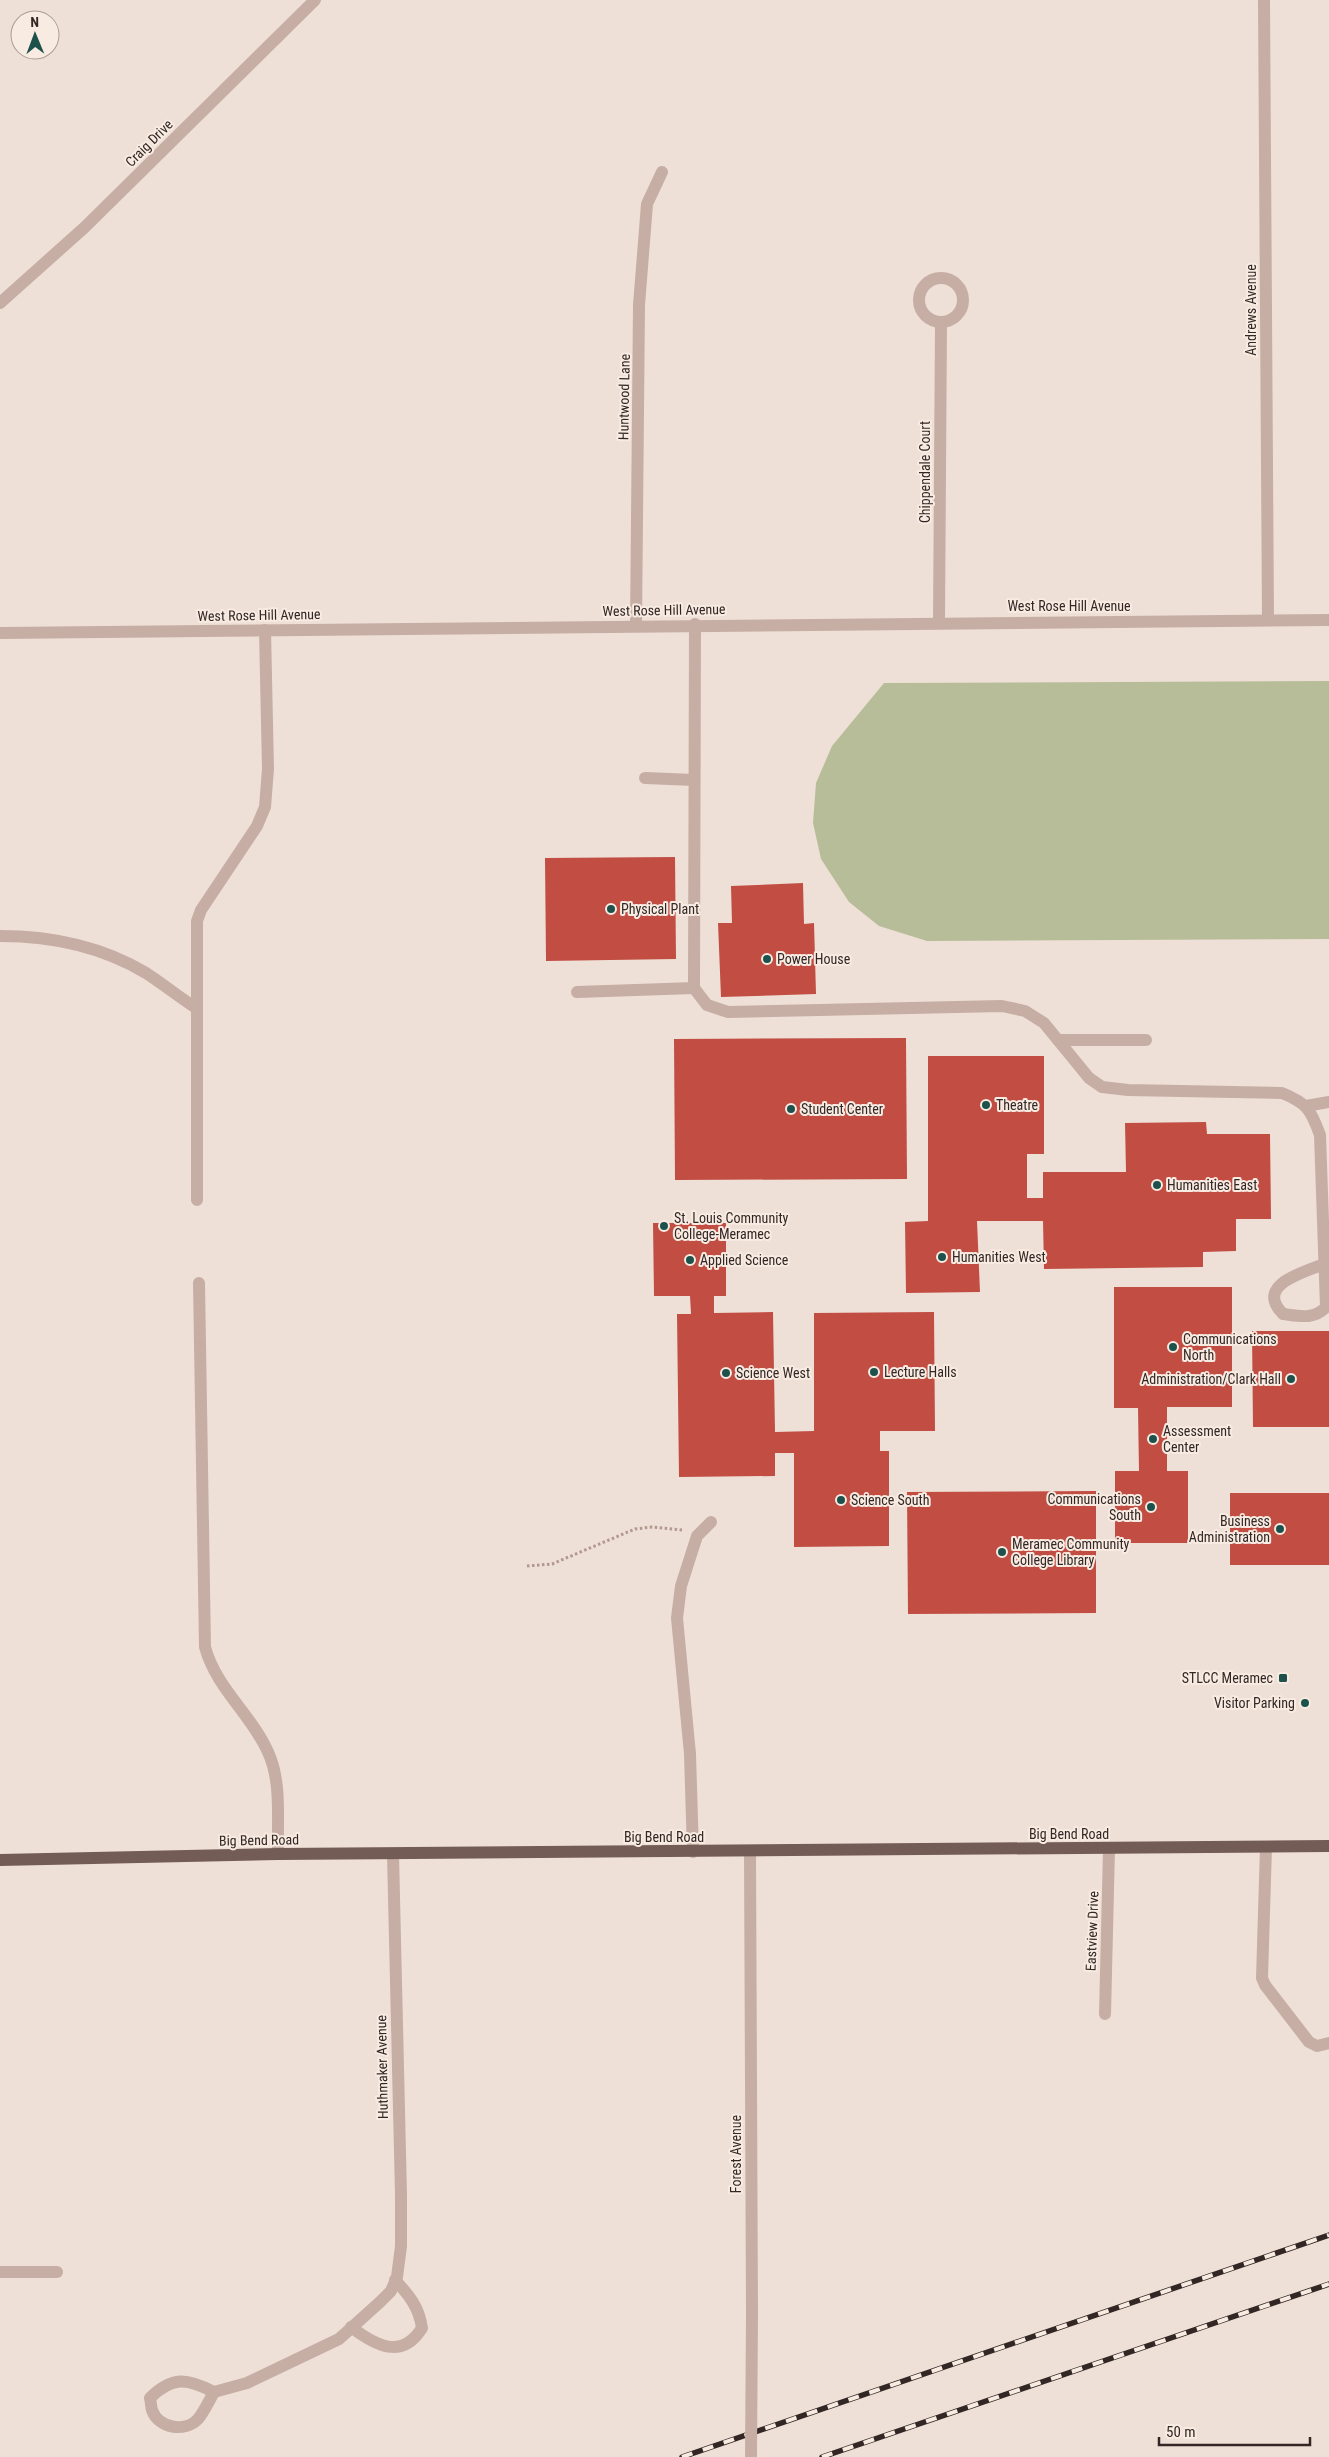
<svg xmlns="http://www.w3.org/2000/svg" width="1329" height="2457" font-family="'Roboto Condensed',sans-serif">
<rect width="100%" height="100%" fill="#efe0d7"/>
<path fill="#b7bd98" d="M1329 681V939L927 941 879 926 849 902 821 859 813 823 816 783 832 746 884 683Z"/>
<g fill="#c14d43">
<path d="M675 857 676 959 546 961 545 858Z"/>
<path d="M803 883 804 924 814 923 816 994 721 997 718 923H732L731 886Z"/>
<path d="M906 1038 907 1179 675 1180 674 1039Z"/>
<path d="M928 1056H1044V1154H1027V1198H1043V1172H1126L1125 1123 1206 1122 1207 1134H1270L1271 1219H1236V1251L1203 1252V1267L1044 1269 1043 1221H977L980 1292 906 1293 905 1222 928 1221Z"/>
<path d="M653 1223H726V1296H714V1313L773 1312 775 1432 814 1431V1313L934 1312 935 1431H880V1451H889V1546L794 1547V1453H775V1476L679 1477 677 1314H691L690 1296H654Z"/>
<path d="M1114 1287H1232V1407H1167V1471H1188V1543H1115V1471H1139L1138 1408H1114Z"/>
<path d="M1252 1331H1329V1427H1253Z"/>
<path d="M1096 1491V1613L908 1614 907 1492Z"/>
<rect x="1230" y="1493" width="99" height="72"/>
</g>
<g fill="none" stroke-linecap="round" stroke-linejoin="round">
<path stroke="#b2988e" stroke-width="3" stroke-dasharray="2.5 2.5" stroke-linecap="butt" d="M527 1566 552 1564 635 1529 652 1527 682 1530"/>
<g stroke="#c7aea4" stroke-width="12">
<path d="M1264 0 1268 620"/>
<circle cx="941" cy="300" r="22"/>
<path d="M0 303 85 227 315 0"/>
<path d="M939 622 941 322"/>
<path d="M636 625 639 305 647 204 662 172"/>
<path d="M0 633 1329 620"/>
<path d="M645 778 694 780"/>
<path d="M0 936C52 936 101 946 146 973 163 984 179 997 196 1008"/>
<path d="M694 988 695 624"/>
<path d="M577 992 694 988 707 1005 728 1012 1002 1006 1025 1011 1044 1023 1089 1078 1102 1087 1128 1090 1282 1093C1307 1103 1311 1110 1320 1135L1326 1307C1314 1320 1299 1316 1283 1314 1254 1285 1304 1272 1324 1264"/>
<path d="M1058 1040H1146"/>
<path d="M1306 1106 1329 1102"/>
<path d="M197 1200V921L201 910 257 826 265 807 268 769 265 630"/>
<path d="M199 1283 205 1647C216 1688 251 1714 268 1752 282 1782 277 1821 278 1854"/>
<path d="M1266 1847 1262 1978 1265 1985 1309 2042 1317 2046 1329 2043"/>
<path d="M750 1851 752 2314"/>
<path d="M693 1852 690 1754 677 1618 681 1586 697 1536 711 1522"/>
<path d="M1105 2014 1109 1849"/>
<path d="M0 2272H57"/>
<path d="M351 2327C376 2346 402 2360 422 2328 419 2307 409 2295 395 2280"/>
<path d="M214 2392C209 2401 204 2412 198 2419 185 2433 158 2428 152 2410 151 2407 151 2402 150 2398 172 2376 187 2378 214 2392L247 2383 339 2339 380 2302 391 2291 397 2277 401 2246V2195L393 1854"/>
</g>
<path stroke="#745c56" stroke-width="12" d="M0 1860 278 1854 1329 1846"/>
<g stroke="#322725" stroke-width="5.5">
<g id="rail">
<path d="M682 2457 1329 2235"/>
<path d="M822 2457 1329 2284"/>
</g>
</g>
<use href="#rail" stroke="#f8ebe2" stroke-width="4" stroke-dasharray="11" stroke-linecap="butt"/>
<path stroke="#c7aea4" stroke-width="12" d="M751 2457 752 2314"/>
</g>
<g fill="#1d514c" stroke="#f8ebe2" stroke-width="2">
<circle cx="611" cy="909" r="5"/>
<circle cx="767" cy="959" r="5"/>
<circle cx="986" cy="1105" r="5"/>
<circle cx="791" cy="1109" r="5"/>
<circle cx="1157" cy="1185" r="5"/>
<circle cx="664" cy="1226" r="5"/>
<circle cx="942" cy="1257" r="5"/>
<circle cx="690" cy="1260" r="5"/>
<circle cx="1173" cy="1347" r="5"/>
<circle cx="874" cy="1372" r="5"/>
<circle cx="726" cy="1373" r="5"/>
<circle cx="1291" cy="1379" r="5"/>
<circle cx="1153" cy="1439" r="5"/>
<circle cx="841" cy="1500" r="5"/>
<circle cx="1151" cy="1507" r="5"/>
<circle cx="1280" cy="1529" r="5"/>
<circle cx="1002" cy="1552" r="5"/>
<rect x="1278" y="1673" width="10" height="10" rx="2.5"/>
<circle cx="1305" cy="1703" r="5"/>
</g>
<g text-anchor="middle" stroke-width="4" stroke-linejoin="round" paint-order="stroke">
<g font-size="14" fill="#322725" stroke="#f8ebe2">
<text transform="translate(149 143) rotate(-45)" y="5">Craig Drive</text>
<text transform="translate(1251 310) rotate(-90)" y="5">Andrews Avenue</text>
<text transform="translate(624 397) rotate(-89)" y="5">Huntwood Lane</text>
<text transform="translate(925 472) rotate(-90)" y="5">Chippendale Court</text>
<text x="1069" y="611">West Rose Hill Avenue</text>
<text transform="translate(664 610) rotate(-1)" y="5">West Rose Hill Avenue</text>
<text transform="translate(259 615) rotate(-1)" y="5">West Rose Hill Avenue</text>
<text x="1069" y="1839">Big Bend Road</text>
<text x="664" y="1842">Big Bend Road</text>
<text transform="translate(259 1840) rotate(-1)" y="5">Big Bend Road</text>
<text transform="translate(1092 1931) rotate(-88)" y="5">Eastview Drive</text>
<text transform="translate(382 2067) rotate(-91)" y="5">Huthmaker Avenue</text>
<text transform="translate(736 2154) rotate(-90)" y="5">Forest Avenue</text>
</g>
<g font-size="14" fill="#322725" stroke="#f8ebe2" text-anchor="start">
<text x="621" y="914">Physical Plant</text>
<text x="777" y="964">Power House</text>
<text x="996" y="1110">Theatre</text>
<text x="801" y="1114">Student Center</text>
<text x="1167" y="1190">Humanities East</text>
<text x="674" y="1223">St. Louis Community<tspan x="674" dy="16">College-Meramec</tspan></text>
<text x="952" y="1262">Humanities West</text>
<text x="700" y="1265">Applied Science</text>
<text x="1183" y="1344">Communications<tspan x="1183" dy="16">North</tspan></text>
<text x="884" y="1377">Lecture Halls</text>
<text x="736" y="1378">Science West</text>
<text x="1281" y="1384" text-anchor="end">Administration/Clark Hall</text>
<text x="1163" y="1436">Assessment<tspan x="1163" dy="16">Center</tspan></text>
<text x="1141" y="1504" text-anchor="end">Communications<tspan x="1141" dy="16">South</tspan></text>
<text x="851" y="1505">Science South</text>
<text x="1270" y="1526" text-anchor="end">Business<tspan x="1270" dy="16">Administration</tspan></text>
<text x="1012" y="1549">Meramec Community<tspan x="1012" dy="16">College Library</tspan></text>
<text x="1273" y="1683" text-anchor="end">STLCC Meramec</text>
<text x="1295" y="1708" text-anchor="end">Visitor Parking</text>
</g>
</g>
<g transform="translate(35 35) rotate(359)"><circle r="24" fill="#f8ebe2" stroke="#a99d96"/>
<path d="M0-4L9 19L0 12L-9 19Z" fill="#1d514c"/>
<text y="-8" font-size="14" font-weight="bold" text-anchor="middle" fill="#322725">N</text>
</g>
<path d="M1159 2437v8h151v-8" fill="none" stroke="#322725" stroke-width="2.5"/>
<text x="1166" y="2437" font-size="15" fill="#322725" stroke="#f8ebe2" stroke-width="4" paint-order="stroke">50 m</text>
</svg>
